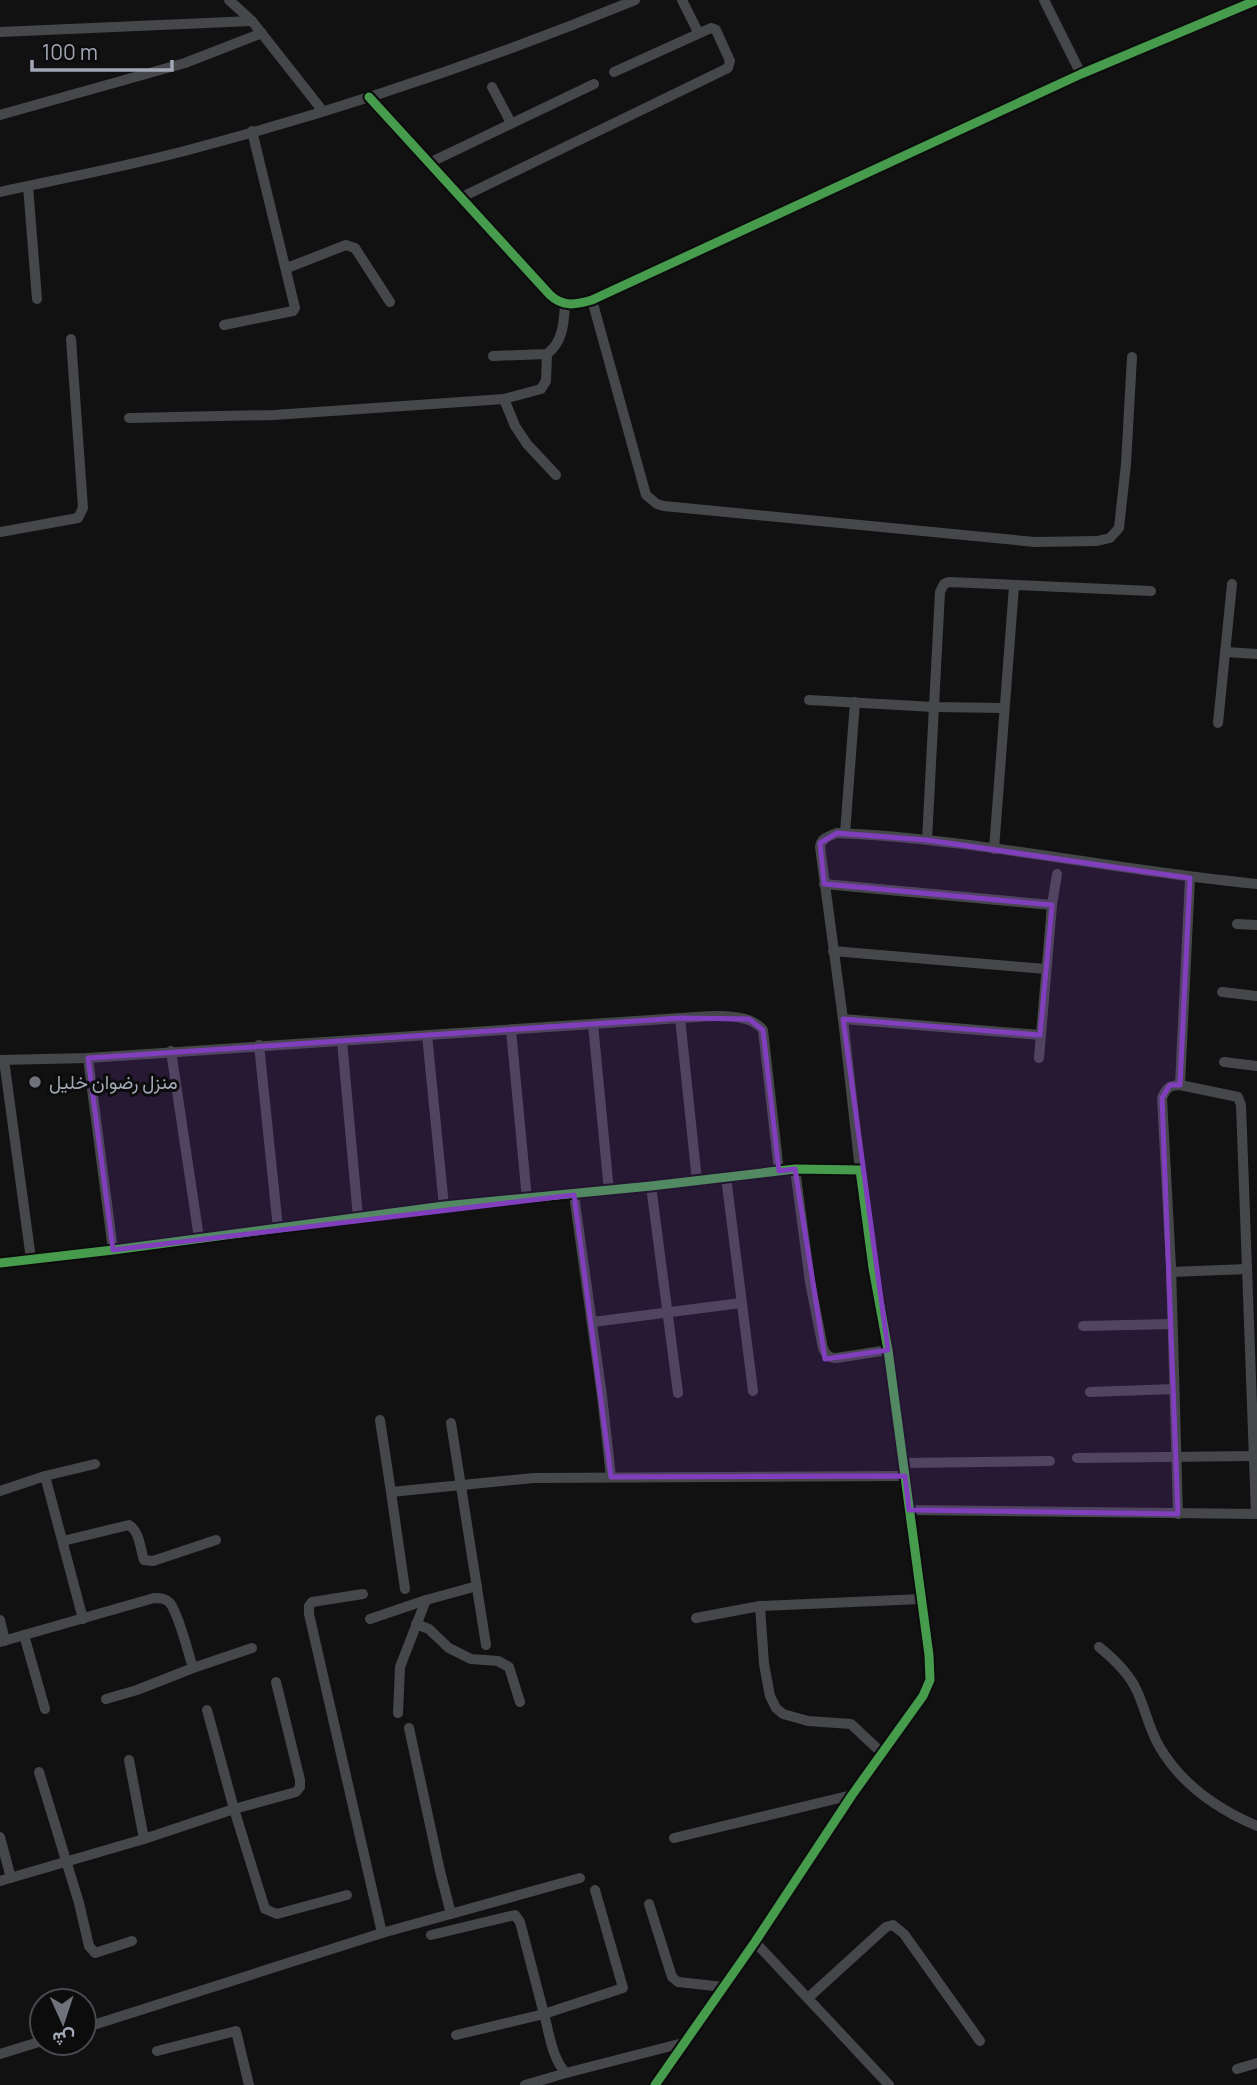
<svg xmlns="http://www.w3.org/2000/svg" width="1257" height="2085" font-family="Manrope,Vazirmatn,sans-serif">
<rect width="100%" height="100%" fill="#111112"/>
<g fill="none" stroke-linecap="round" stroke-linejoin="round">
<g stroke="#45474b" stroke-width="10">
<path d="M229 0 252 21 322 110"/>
<path d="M682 0 698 32"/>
<path d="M1044 0 1081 74"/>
<path d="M0 32 252 21"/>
<path d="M492 87 511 123"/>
<path d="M369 97 550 295C563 307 575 305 592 300L1081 74 1257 0"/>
<path d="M0 115 185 63 262 33"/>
<path d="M429 163 594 84"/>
<path d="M28 186 37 299"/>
<path d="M0 192C64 178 129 166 192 149 343 109 491 59 635 0"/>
<path d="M460 198 728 68 730 61 716 30 711 28 614 72"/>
<path d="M287 268 346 245 355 248 390 302"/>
<path d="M592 300 646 495 657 504 664 506 1035 542 1097 541 1110 538 1119 528 1126 464 1132 357"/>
<path d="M224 325 293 311 295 308 252 131"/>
<path d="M493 356 547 354C563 342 564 323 565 304"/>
<path d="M504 399 515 426 527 444 556 475"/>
<path d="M129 418 274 415 504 399 541 389 546 381 547 354"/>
<path d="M0 532 78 518 83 508 71 339"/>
<path d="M1226 652 1257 654"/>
<path d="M809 700 934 707 1004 708"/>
<path d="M1218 723 1232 584"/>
<path d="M845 833 855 702"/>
<path d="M927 840 940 592 944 584 949 582 1151 591"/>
<path d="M994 849 1014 586"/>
<path d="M824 884 1052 905"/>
<path d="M1237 924 1257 925"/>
<path d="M833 951 1045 969"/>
<path d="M1222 992 1257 996"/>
<path d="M680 1018 697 1181"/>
<path d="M843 1019 1040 1035"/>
<path d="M593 1024 609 1191"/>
<path d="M511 1030 527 1199"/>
<path d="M427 1035 444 1206"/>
<path d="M342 1041 358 1217"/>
<path d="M259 1045 278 1228"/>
<path d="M171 1051 199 1238"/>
<path d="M88 1058 113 1250"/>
<path d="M1039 1058 1052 905 1057 874"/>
<path d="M0 1060 88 1058 680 1018C704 1017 748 1010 763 1030L779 1171"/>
<path d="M4 1060 31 1259"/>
<path d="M1224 1062 1257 1066"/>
<path d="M1180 1085 1238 1097 1241 1105 1256 1514"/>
<path d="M795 1169 810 1282 823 1348C826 1355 829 1358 836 1358L888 1350"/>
<path d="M860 1170 843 1019 820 847C821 838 829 836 837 833 978 839 1117 871 1257 884"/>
<path d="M726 1177 753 1391"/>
<path d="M651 1186 678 1393"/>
<path d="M574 1195 602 1396 611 1477"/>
<path d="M0 1263 113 1250 444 1206 651 1186 795 1169 860 1170 873 1268 888 1350 929 1655 930 1680 923 1696 852 1795 755 1942 655 2085"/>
<path d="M1171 1272 1247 1269"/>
<path d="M593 1322 741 1303"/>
<path d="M1083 1326 1172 1324"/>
<path d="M1090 1392 1174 1389"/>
<path d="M380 1420 391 1492"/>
<path d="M451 1423 486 1645"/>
<path d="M1077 1458 1254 1456"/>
<path d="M903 1463 1050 1461"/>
<path d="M45 1476 83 1619"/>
<path d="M0 1491 45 1476 95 1464"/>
<path d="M909 1510 1257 1514"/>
<path d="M1178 1514 1171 1267 1162 1098C1166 1088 1170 1085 1180 1085L1190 878"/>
<path d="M63 1541 129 1525C140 1532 140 1548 144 1560L153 1561 216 1540"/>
<path d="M405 1589 391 1492 534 1478 905 1476"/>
<path d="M760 1606 764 1664 770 1696 776 1708 783 1714 808 1721 851 1724 882 1753"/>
<path d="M696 1618 760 1606 921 1599"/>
<path d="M370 1619 426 1600 477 1586"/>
<path d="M0 1620 5 1641"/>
<path d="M416 1624 429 1629 449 1648 471 1659 498 1661 509 1667 520 1702"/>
<path d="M24 1635 45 1709"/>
<path d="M0 1642 154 1598C160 1598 165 1598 170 1603 179 1615 188 1652 193 1668L252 1648"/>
<path d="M1099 1647C1114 1659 1129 1673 1137 1691 1145 1708 1149 1729 1159 1746 1181 1784 1217 1809 1257 1826"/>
<path d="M106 1699 137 1690 193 1668"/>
<path d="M207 1710 234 1809 265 1909 277 1914 347 1895"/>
<path d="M398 1713 400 1667 426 1600"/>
<path d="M409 1728 440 1871 451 1914"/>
<path d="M129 1760 144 1839"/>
<path d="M39 1772 79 1903 89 1946 95 1953 132 1941"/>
<path d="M0 1837 11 1878"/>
<path d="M674 1838 852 1795"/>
<path d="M0 1881 144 1839 234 1809 296 1792 300 1787V1780L276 1682"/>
<path d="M649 1904 672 1977 678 1982 724 1987"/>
<path d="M382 1933 580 1878"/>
<path d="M431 1935 515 1915 520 1922 544 2014 623 1988 595 1890"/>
<path d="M755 1942 889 2085"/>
<path d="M808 1998 886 1927 893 1925 904 1934 980 2041"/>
<path d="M84 2028 382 1933 309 1614V1606L312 1602 363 1594"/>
<path d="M456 2035 544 2014C549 2032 552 2059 566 2073L683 2043"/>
<path d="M157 2051 236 2031 249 2085"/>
<path d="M0 2054 42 2041"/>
<path d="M1237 2069 1257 2063"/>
<path d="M525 2085 566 2073"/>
</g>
<g stroke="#0c0c0d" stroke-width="13">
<g id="cycleway">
<path d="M369 97 550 295C563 307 575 305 592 300L1081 74 1257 0"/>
<path d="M0 1263 113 1250 444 1206 651 1186 795 1169 860 1170 873 1268 888 1350 929 1655 930 1680 923 1696 852 1795 755 1942 655 2085"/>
</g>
</g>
<use href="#cycleway" stroke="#469c4c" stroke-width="9"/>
</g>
<path fill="#813ebd" fill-opacity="0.2" stroke="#813ebd" stroke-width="5" stroke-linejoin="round" d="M837 833 927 840 1190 878 1180 1085H1170L1162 1098 1178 1514 909 1510 905 1476 611 1477 574 1195 113 1250 88 1058 680 1018 749 1019 763 1030 779 1171 795 1169 825 1359 888 1350 843 1019 1040 1035 1052 905 824 884 820 843Z"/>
<circle fill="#6f727b" stroke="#0c0c0d" stroke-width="2.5" cx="35" cy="1082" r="7"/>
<g text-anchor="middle" stroke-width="6" stroke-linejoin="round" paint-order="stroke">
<g font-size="19" fill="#a1a7b4" stroke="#0c0c0d" text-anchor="start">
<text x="49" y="1089">منزل رضوان خليل</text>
</g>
</g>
<g transform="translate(63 2022) rotate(177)"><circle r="33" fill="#0c0c0d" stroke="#484a50" stroke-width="2"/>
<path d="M0-5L12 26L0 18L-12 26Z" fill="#6f727b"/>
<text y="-10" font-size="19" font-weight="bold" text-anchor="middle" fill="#a1a7b4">ش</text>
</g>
<path d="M32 60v10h140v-10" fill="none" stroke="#a1a7b4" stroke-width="3.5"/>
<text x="42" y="60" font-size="21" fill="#a1a7b4" stroke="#0c0c0d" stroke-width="5" paint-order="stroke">100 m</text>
</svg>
